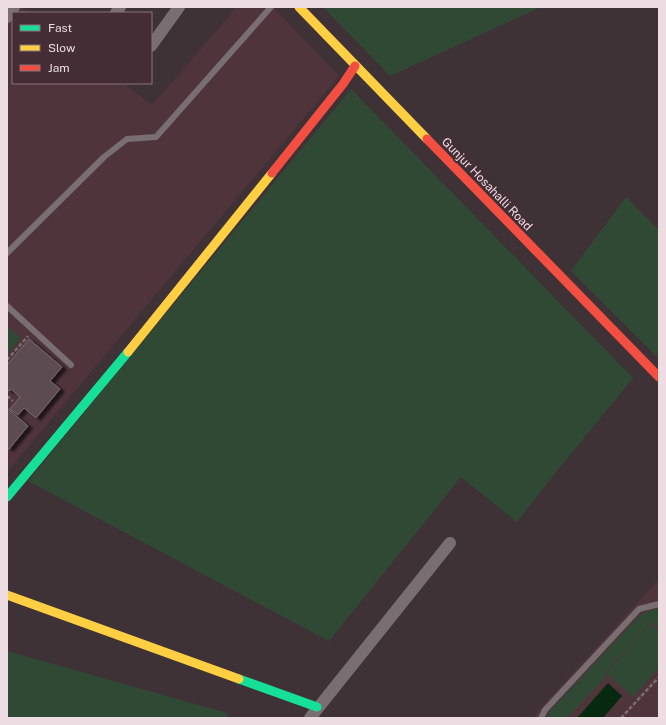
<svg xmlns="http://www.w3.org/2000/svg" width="666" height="725" font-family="'Public Sans',sans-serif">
<defs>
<filter id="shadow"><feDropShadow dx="4.5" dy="2.5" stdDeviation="1" flood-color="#0009"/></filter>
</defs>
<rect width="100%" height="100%" fill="#3f3236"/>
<g fill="#4f343c">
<path d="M7 7H22L30 13H13V83H123L152 105 237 7H273L339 76 7 472Z"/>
<path d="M659 579V718H534L537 712Z"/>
</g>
<g fill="#304934">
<path d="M323 7H541L390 76Z"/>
<path d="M351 89 633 378 552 477 517 522 461 477 329 641 28 481Z"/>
<path d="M626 197 659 230V359L571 271Z"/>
<path d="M7 326 21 338 7 354Z"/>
<path d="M659 608V629L651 622 605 673 607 676 567 718H546L550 711 641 614Z"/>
<path d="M650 624 659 631V668L633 697 606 673Z"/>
<path d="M7 651 227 713V718H7Z"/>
</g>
<path fill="#06290f" d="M608 683 622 696 603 718H577Z"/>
<g fill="#5b4c51" stroke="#776c6f" filter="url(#shadow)">
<path d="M29 339 62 367 50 381 60 389 36 418 24 408 18 415 10 409 20 397 11 389 9 391 7 389V365Z"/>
<path d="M7 408 28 426 9 449 7 448Z"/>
</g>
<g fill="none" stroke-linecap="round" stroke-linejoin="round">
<g stroke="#766e70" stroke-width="2.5" stroke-dasharray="4 2" stroke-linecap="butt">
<path d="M7 360 28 336"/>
<path d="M7 396 13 401"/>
<path d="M621 718 659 677"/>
</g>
<g stroke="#796f72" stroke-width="6">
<path d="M7 253 104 157 127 139 156 137 271 7"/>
<path d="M7 306 71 365"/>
<path d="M541 718 545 710 639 609 659 604"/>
</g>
<g stroke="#796f72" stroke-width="12">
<path d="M116 13 120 7"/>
<path d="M7 17 14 7"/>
<path d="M151 46 179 7"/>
<path d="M310 718 450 543"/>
</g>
<g stroke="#16e098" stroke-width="9">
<path d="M7 497 128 352"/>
<path d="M239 679 317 707"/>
</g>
<g stroke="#ffcf43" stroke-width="9">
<path d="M299 7 427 139"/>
<path d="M128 352 272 173"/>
<path d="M7 595 239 679"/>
</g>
<g stroke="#f24e42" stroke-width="9">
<path d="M427 139 659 377"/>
<path d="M272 173 343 84 355 66"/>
</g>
</g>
<g text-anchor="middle" stroke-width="4" stroke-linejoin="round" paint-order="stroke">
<g font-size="12" fill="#eddde2" stroke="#442d35">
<text transform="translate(487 184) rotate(46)" y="4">Gunjur Hosahalli Road</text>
</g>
</g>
<rect width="666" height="725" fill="none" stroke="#eddde2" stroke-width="16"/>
<rect x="12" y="12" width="140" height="72" fill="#442d35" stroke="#88737a"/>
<rect x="20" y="25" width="20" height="6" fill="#16e098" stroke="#88737a"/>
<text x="48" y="32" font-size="12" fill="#eddde2">Fast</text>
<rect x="20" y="45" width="20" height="6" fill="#ffcf43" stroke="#88737a"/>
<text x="48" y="52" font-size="12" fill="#eddde2">Slow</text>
<rect x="20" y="65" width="20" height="6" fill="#f24e42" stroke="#88737a"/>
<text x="48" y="72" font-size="12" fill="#eddde2">Jam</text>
</svg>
